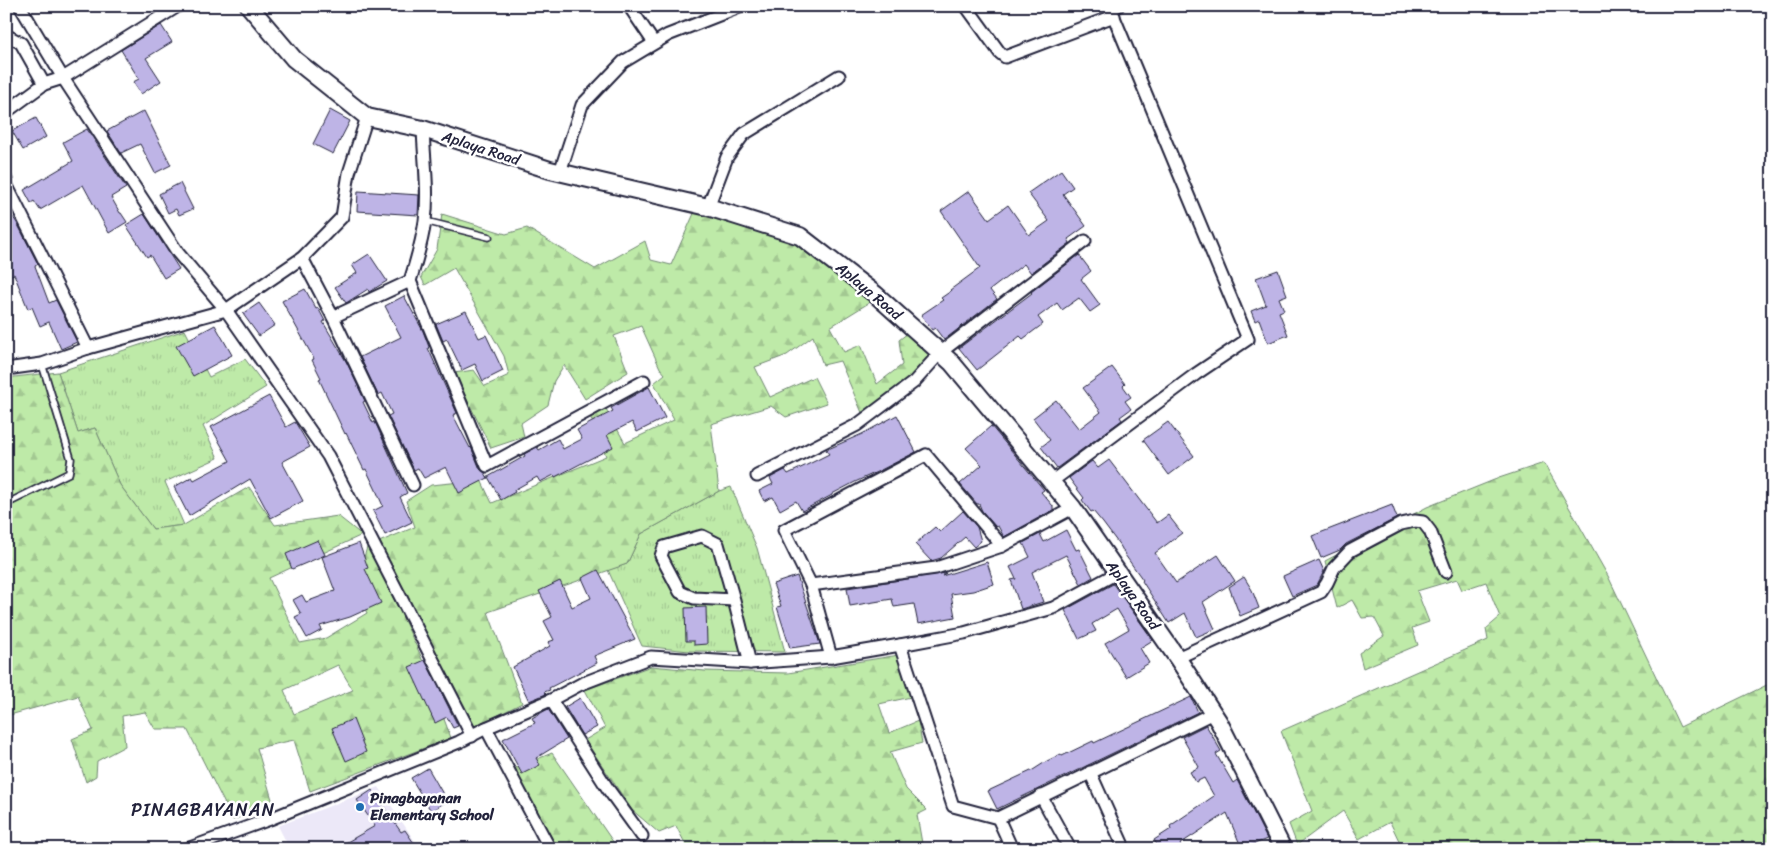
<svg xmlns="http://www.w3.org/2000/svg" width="1779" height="855" font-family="Sriracha,sans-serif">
<defs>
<pattern id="grass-tufts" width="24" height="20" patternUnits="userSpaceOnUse" patternTransform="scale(1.25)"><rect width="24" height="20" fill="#beeaa8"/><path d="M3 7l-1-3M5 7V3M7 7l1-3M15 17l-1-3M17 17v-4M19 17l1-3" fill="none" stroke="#a3c892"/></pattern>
<pattern id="forest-firs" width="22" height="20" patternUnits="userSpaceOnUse" patternTransform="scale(1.25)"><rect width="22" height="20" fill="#beeaa8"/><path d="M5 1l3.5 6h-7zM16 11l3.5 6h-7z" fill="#a3c892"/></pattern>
</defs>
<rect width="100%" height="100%" fill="#fff"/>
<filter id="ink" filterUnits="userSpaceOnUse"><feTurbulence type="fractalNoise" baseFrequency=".02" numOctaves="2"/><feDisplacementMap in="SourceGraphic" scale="10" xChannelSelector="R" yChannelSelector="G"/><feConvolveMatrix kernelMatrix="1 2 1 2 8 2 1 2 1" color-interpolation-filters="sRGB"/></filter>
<g filter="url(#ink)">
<path fill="#ece8f8" d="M379 787 420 849H290L278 826Z"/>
<g fill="url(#grass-tufts)" stroke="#708672">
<path d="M185 330 209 377 245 359 266 387 203 426 218 458 165 482 184 525 153 529 120 485 95 428 78 433 58 372Z"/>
<path d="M731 487 757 548 785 652 689 651 642 646 608 570 627 564 641 534 719 491Z"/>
</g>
<g fill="url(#forest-firs)" stroke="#708672" fill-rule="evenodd">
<path d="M696 209 714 219 793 240 872 301 830 327 844 352 861 345 877 384 902 365 899 340 908 333 932 352 914 375 863 415 840 361 823 365 813 336 787 355 755 367 770 397 814 377 827 403 786 417 771 406 711 424 719 491 641 534 627 564 488 612 522 703 473 728 379 542 415 527 406 501 431 485 481 480 492 503 606 456 590 416 605 407 625 443 674 420 654 383 665 374 660 368 641 326 614 336 628 372 585 399 564 365 554 381 548 405 521 423 524 437 491 448 454 373 474 370 485 386 509 375 504 356 454 268 425 285 421 277 437 249 442 214 506 234 527 228 595 269 645 241 651 260 671 265Z"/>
<path d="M58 372 78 433 95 428 120 485 153 529 184 525 249 487 275 525 338 516 362 535 269 578 300 643 326 638 367 613 351 581 362 564 368 544 420 654 451 738 310 791 294 740 257 748 273 803 233 820 187 729H155L145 712 122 716 125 746 97 761 96 776 86 782 72 739 93 730 78 696 6 716V471L10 469 6 458V378ZM338 665 353 690 294 714 284 690Z"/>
<path d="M1544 463 1608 576 1680 727 1773 682V849H1403L1390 822 1359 839 1343 811 1297 845 1289 824 1312 811 1281 731 1488 640 1486 629 1500 617 1486 582 1462 590 1457 579 1417 591 1429 622 1412 628 1418 645 1363 668 1359 653 1384 636 1374 617 1362 618 1352 600 1337 608 1325 561 1427 507 1499 478Z"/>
<path d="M899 655 911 697 879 704 889 733 918 721 922 743 890 752 906 789 927 810 917 815 923 849H688L676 826 659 833 632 810 585 740 605 728 585 690 651 666 705 671 788 673Z"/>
<path d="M552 753 618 849H558L513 769Z"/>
</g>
<g fill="#beb4e6" stroke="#22223b">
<path d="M161 25 172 42 146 58 161 81 141 94 133 82 139 79 121 50Z"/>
<path d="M330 110 350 121 333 154 313 144Z"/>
<path d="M144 111 171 165 155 173 140 144 121 153 107 131Z"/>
<path d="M36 118 46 137 23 150 12 131Z"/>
<path d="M87 129 126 188 111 197 120 213H121L127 222 109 233 83 185 40 210 34 201 31 203 24 190 73 161 63 142Z"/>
<path d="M1061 170 1073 187 1063 194 1086 226 1068 239 1070 243 1031 273 1024 264 990 290 997 299 944 340 935 328 932 330 921 315 943 300 941 298 951 291 950 290 980 268 941 211 969 191 989 219 1008 205 1029 235 1049 221 1028 193Z"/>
<path d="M180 183 193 209 179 215 176 209 168 213 159 194Z"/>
<path d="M358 191 419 195 418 215 357 211Z"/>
<path d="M6 207 17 223 38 264 35 266 49 303 56 300 77 342 61 349 49 322 40 326 32 307 28 309 14 274 9 276 6 270Z"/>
<path d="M144 214 179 269 164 278 150 255 147 257 126 225Z"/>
<path d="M369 254 387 281 369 292 368 289 346 303 335 287 357 273 352 265Z"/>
<path d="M1079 255 1091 271 1081 279 1100 305 1090 312 1079 298 1062 310 1057 303 1038 317 1043 324 1023 339 1020 336 977 370 959 348 1032 293 1031 292Z"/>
<path d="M1278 270 1287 295 1279 298 1284 310 1279 312 1288 335 1268 343 1259 319 1255 321 1251 311 1266 305 1256 278Z"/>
<path d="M305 289 316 309 318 308 325 321 323 322 347 363 365 401 363 402 373 423 375 422 407 493 400 497 412 522 385 535 373 511 383 506 376 490 366 469 364 470 346 433 345 434 319 379 321 378 312 360 314 359 282 301Z"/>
<path d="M404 296 423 331 429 347 428 348 457 413 453 415 470 448 471 447 480 469 485 473 488 478 459 493 446 467 424 478 418 468 414 470 388 416 392 414 382 393 378 395 360 357 401 337 385 306Z"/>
<path d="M259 303 275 325 259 336 243 314Z"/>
<path d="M466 311 479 338 486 335 503 371 483 381 475 364 462 370 447 339 443 341 436 324Z"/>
<path d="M215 325 232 355 193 376 176 346Z"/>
<path d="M1112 367 1125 384 1123 386 1131 397 1125 401 1131 409 1120 417 1122 420 1057 468 1041 447 1050 440 1033 418 1056 400 1079 429 1101 412 1083 388Z"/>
<path d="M649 387 665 418 637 432 632 422 607 435 613 447 555 477 554 475 540 482 537 477 514 490 515 492 501 500 488 477 525 456 524 454 537 447 539 450 558 439 563 449 582 439 577 430 613 411 611 408Z"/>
<path d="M269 396 286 427 295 422 310 447 282 462 303 501 271 518 250 479 189 516 174 487 192 477 194 480 230 461 211 427Z"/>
<path d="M897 415 916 452 879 471 855 482 832 494V495L802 511 796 501 780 510 773 497 764 501 759 491 773 484 770 478 785 470 788 474 813 462 829 454 826 450 862 434Z"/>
<path d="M1168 422 1194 456 1169 475 1143 440Z"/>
<path d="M991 426 1044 490 1041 492 1053 506V510L1004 537 998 526 996 527 982 511 979 504H977L960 484 982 465 966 448Z"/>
<path d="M1109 460 1157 523 1168 515 1182 533 1155 553 1176 583 1218 555 1235 581 1203 602 1215 629 1196 637 1185 613 1169 623 1142 581 1143 580 1125 555 1121 547 1103 523 1093 511 1091 512 1082 500 1084 498 1069 478 1092 461 1098 468Z"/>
<path d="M1392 505 1397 518 1346 544 1340 550 1321 558 1312 536Z"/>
<path d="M963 511 977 527 981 541 974 547 965 537 941 558 931 561 915 544 935 527 940 532Z"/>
<path d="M1066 530 1076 550 1079 549 1093 577 1081 584 1066 555 1032 572 1043 602 1021 609 1011 580 1016 579 1010 567 1030 557 1023 543 1040 534 1044 542Z"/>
<path d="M318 540 325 555 292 569 286 554Z"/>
<path d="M359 543 368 568 365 569 381 603 350 617 320 626 322 630 307 638 295 617 301 614 293 600 302 595 306 602 335 591 322 557Z"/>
<path d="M1319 560 1324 571 1317 585 1292 596 1283 576Z"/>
<path d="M987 562 994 584 973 591 951 594 955 617 918 624 914 604 894 607 892 599 850 606 847 588 946 573 942 576Z"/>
<path d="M598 570 635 639 594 656 597 663 549 688 550 690 544 692 546 694 529 701 513 667 550 646 548 642 554 640 544 621 552 617 539 591 560 581 572 607 591 598 582 578Z"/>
<path d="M797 576 820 644 790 648 777 607 781 606 773 584Z"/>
<path d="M1244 577 1252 590 1259 608 1240 616 1229 587Z"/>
<path d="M1113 584 1153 640 1140 648 1149 663 1126 677 1105 643 1129 629 1117 609 1092 624 1096 631 1079 639 1065 610Z"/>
<path d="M706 607 707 644 694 645V641H686L685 608Z"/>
<path d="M425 660 458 726 453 728 447 717 435 723 409 667Z"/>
<path d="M1191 697 1198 712 997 809 988 791 1033 770 1047 761 1061 754 1062 756 1093 741 1094 743Z"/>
<path d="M580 698 597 727 582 735 565 707Z"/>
<path d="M548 709 567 739 536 758 540 765 522 774 503 739 535 723 532 718Z"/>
<path d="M353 719 366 752 346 761 332 728Z"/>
<path d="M1206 725 1221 751 1216 754 1233 783 1237 780 1267 839 1242 849 1227 813 1180 844 1183 849H1160L1154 840 1171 829 1170 826 1214 796 1204 778 1196 782 1190 772 1199 767 1182 737Z"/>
<path d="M428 768 447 801 431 811 411 778Z"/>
<path d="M372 790 401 832 405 830 418 849H335L375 826 357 800Z"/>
</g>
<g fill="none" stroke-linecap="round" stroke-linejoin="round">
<g stroke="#22223b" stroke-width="9">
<g id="lane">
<path d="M425 221 489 237"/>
<path d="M6 504 69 473 71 459 42 364"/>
</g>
</g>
<g stroke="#22223b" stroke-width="15">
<g id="street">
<path d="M20 6 63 78 178 253 226 310 328 456 472 736"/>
<path d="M629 6 654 43"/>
<path d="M966 6 1000 53 1005 57 1114 16"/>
<path d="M6 35 21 43 44 84"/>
<path d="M6 112 44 84 63 78 178 6"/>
<path d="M560 172 582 105 623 62 668 35 742 6"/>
<path d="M6 179 7 186 88 348"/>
<path d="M708 207 727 157 744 134 839 76"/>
<path d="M302 258 333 317 413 485"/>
<path d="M410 281 487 466 644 381"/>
<path d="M333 317 410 281C416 262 422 242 425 221 429 191 424 159 423 129"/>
<path d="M6 369 42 364 88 348 226 310 302 258 342 217 349 173 367 117"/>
<path d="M757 476 857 425 914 382 941 352 1085 241"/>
<path d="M1051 482 1196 374 1248 339 1111 10 1118 6"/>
<path d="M811 585 936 568 1002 546 1073 508"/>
<path d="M734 600 694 598 680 592 661 556 664 547 702 536 718 544 734 600 750 663"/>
<path d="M900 645 953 806 998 818 1213 713"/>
<path d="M831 657 811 585 784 530 926 455 1002 546"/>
<path d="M1177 658 1321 592 1327 583 1334 568 1350 551 1401 524 1415 521 1423 522 1430 531 1446 572"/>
<path d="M551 700 608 789 642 836"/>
<path d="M486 728 550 849"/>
<path d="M1090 772 1122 843V849"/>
<path d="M1041 796 1070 849"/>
<path d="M998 818 1012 849"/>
<path d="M187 849 270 819 459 742 486 728 551 700 581 684 651 657 750 663 831 657 900 645 964 633 1053 608 1117 573"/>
</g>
</g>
<g stroke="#22223b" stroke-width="20">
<path id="secondary" d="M249 6 294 59 367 117 423 129 550 170 708 207 800 236 875 294 952 363 1073 508 1178 659 1219 722 1283 849"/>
</g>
<use href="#lane" stroke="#fff" stroke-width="5.5"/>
<use href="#street" stroke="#fff" stroke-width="11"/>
<use href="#secondary" stroke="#fff" stroke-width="16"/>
</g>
</g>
<circle fill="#1f6fb2" stroke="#fff" stroke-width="2" cx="360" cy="807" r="5"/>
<g text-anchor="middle" stroke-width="5" stroke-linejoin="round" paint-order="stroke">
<g font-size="15" fill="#22223b" stroke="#fff">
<text transform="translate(481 148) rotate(18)" y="5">Aplaya Road</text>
<text transform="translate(869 291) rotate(40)" y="5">Aplaya Road</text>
<text transform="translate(1133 595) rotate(55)" y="5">Aplaya Road</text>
</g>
<g font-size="15" font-weight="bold" fill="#22223b" stroke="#fff" text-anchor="start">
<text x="370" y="803">Pinagbayanan<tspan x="370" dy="17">Elementary School</tspan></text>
</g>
<g font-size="18" letter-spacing="1" fill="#22223b" stroke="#fff">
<text x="203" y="816">PINAGBAYANAN</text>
</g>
</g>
<rect width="1779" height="855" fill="none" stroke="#fff" stroke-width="25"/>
<rect x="12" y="12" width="1754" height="830" fill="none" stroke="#22223b" stroke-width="2" filter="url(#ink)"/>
</svg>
